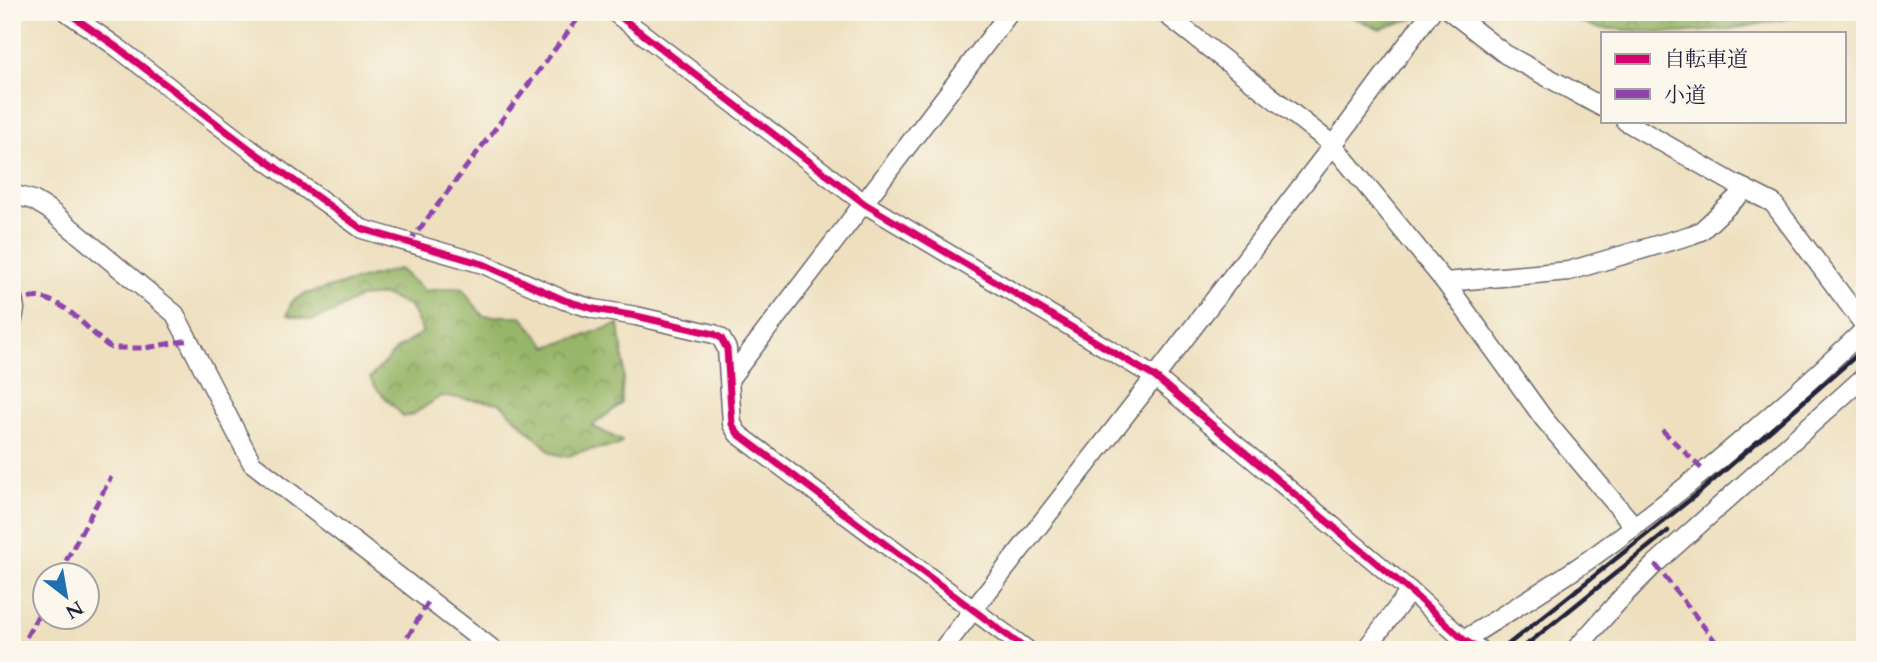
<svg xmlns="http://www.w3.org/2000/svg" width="1877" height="662" font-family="Cardo,'Noto Serif JP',serif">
<defs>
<pattern id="forest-crowns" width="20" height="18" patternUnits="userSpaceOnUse" patternTransform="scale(1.75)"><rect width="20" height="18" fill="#98b669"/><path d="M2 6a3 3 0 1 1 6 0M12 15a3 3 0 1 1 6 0" fill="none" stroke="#7c9458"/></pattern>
</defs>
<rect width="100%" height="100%" fill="#fbf7ec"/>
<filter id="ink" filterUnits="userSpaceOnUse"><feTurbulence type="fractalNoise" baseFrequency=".0143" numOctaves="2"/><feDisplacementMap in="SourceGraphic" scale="14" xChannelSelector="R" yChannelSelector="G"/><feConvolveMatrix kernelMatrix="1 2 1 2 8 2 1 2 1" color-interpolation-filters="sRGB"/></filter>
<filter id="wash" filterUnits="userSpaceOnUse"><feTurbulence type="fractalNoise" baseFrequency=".00686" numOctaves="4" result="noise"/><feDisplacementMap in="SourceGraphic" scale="28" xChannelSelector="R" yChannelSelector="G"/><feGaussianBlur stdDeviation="1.57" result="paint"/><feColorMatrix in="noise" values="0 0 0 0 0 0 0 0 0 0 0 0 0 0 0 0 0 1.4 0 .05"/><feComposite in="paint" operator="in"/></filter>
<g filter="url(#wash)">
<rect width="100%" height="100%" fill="#eee0bf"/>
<g fill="url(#forest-crowns)" stroke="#5d6c52" stroke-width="2">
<path d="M1341 12H1421L1415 18 1380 29Z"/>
<path d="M1554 12H1834L1796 17 1726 30 1675 33 1597 28Z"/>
<path d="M399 269 425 291 461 287 483 316H521L548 347 619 324 624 365 621 404 592 426 622 441 619 445 578 452 567 457 552 453 500 403 441 396 412 415 404 417 376 388 370 378 396 350 423 332 410 306 384 295 360 297 334 312 312 320 287 315 292 301 305 294Z"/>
</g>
</g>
<g filter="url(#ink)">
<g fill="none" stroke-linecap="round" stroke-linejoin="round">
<g stroke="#696469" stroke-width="21">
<g id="minor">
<path d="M67 12 118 48 250 149 362 229 483 264 564 300 594 309 636 316 714 334 721 338 727 349 732 424 738 434 1027 650"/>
<path d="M614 12 865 204 1155 377 1410 591 1464 640 1480 650"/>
<path d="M1163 12 1333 145 1445 282 1544 419 1634 526"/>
<path d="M1451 12 1505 54 1602 107"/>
<path d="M1625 121 1735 184 1773 203 1865 326"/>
<path d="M12 194 33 200 48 209 175 314 252 463 494 650"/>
<path d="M1445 282 1569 271 1691 235 1701 231 1746 189"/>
<path d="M12 293 15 309 12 324"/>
<path d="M730 378 1010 12"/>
<path d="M1464 640C1506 613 1550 587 1590 559 1688 489 1778 412 1865 329"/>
<path d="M942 650 1155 377 1333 145 1431 12"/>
<path d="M1365 650 1410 591"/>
<path d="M1575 650 1625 594 1655 564 1865 376"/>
</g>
</g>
<use href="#minor" stroke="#fff" stroke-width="18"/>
<g stroke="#22223b" stroke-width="4.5">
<path d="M1501 650 1701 491 1865 348"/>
<path d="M1520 650 1668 531"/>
</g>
<g stroke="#8e44ad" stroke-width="5" stroke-dasharray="10 5" stroke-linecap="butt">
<path d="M409 243 583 12"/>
<path d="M14 301C23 300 34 296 42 298 72 305 88 332 111 348H145L189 340"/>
<path d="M1662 430 1705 472"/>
<path d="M1655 564 1722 650"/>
<path d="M59 574 111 477"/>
<path d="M19 650 46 601"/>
<path d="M400 650 430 599"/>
</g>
<g stroke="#fbf7ec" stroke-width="11">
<g id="cycleway">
<path d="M67 12 118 48 250 149 362 229 483 264 564 300 594 309 636 316 714 334 721 338 727 349 732 424 738 434 1027 650"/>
<path d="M614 12 865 204 1155 377 1410 591 1464 640 1480 650"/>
</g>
</g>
<use href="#cycleway" stroke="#d6006c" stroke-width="7"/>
</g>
</g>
<rect width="1877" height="662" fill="none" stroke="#fbf7ec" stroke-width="42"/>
<rect x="1601" y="32" width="245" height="91" fill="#fbf7ec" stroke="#a4a2a5" stroke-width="2"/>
<rect x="1615" y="54" width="35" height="10" fill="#d6006c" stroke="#a4a2a5" stroke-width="2"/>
<text x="1664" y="66" font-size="21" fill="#22223b">自転車道</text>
<rect x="1615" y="89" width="35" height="10" fill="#8e44ad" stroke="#a4a2a5" stroke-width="2"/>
<text x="1664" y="102" font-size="21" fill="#22223b">小道</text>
<g transform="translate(66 596) rotate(149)"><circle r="33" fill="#fbf7ec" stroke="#a4a2a5" stroke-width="2"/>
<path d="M0-5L12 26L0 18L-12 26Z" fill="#1f6fb2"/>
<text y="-10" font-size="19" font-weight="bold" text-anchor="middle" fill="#22223b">N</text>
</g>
</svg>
